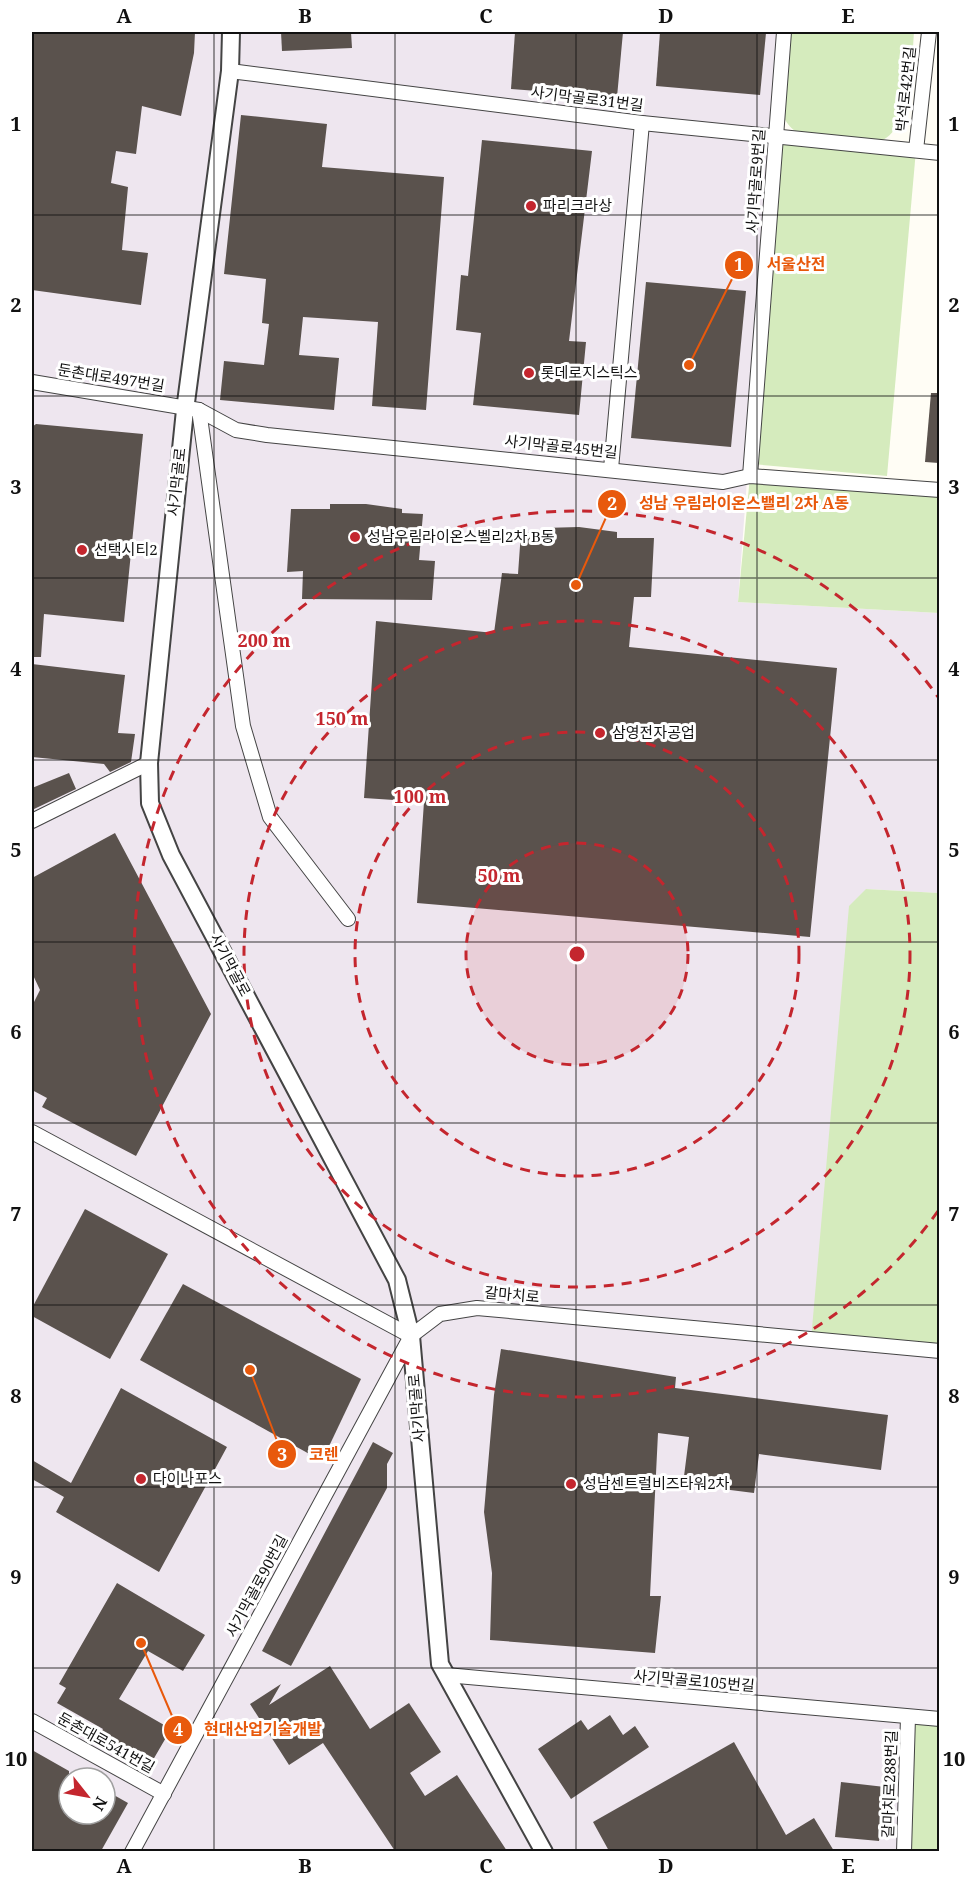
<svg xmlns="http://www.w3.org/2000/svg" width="971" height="1883" font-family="'Noto Serif','Noto Sans KR',serif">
<rect width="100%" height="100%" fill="#fffdf5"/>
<path fill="#eee6ef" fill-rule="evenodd" d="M32 32H780L738 602 939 613V893L866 889 939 1351V1724L904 1851 32 1852ZM69 1778H105V1814H69Z"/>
<g fill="#d5ebbd">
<path d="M789 32H914C912 58 911 139 875 142 860 144 843 140 829 139 808 138 793 136 783 116Z"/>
<path d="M776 138 916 150 887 476 752 464Z"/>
<path d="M750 476 939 488V613L738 602Z"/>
<path d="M866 889 939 893V1351L811 1340 849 906Z"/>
<path d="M908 1717 939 1719V1851L904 1852Z"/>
</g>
<g fill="#5a524d">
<path d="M32 32H195L194 53 181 116 142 106 136 154 116 151 111 183 128 187 122 250 148 253 141 305 32 290Z"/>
<path d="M281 32H351L352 48 282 51Z"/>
<path d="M515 32H623L617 97 511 89Z"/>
<path d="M660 32 766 33 760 95 656 86Z"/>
<path d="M241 115 327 124 322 167 444 177 426 410 372 406 378 322 303 317 299 355 339 358 334 410 220 400 224 361 264 365 269 324 262 323 266 279 224 274Z"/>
<path d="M482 140 592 151 569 341 586 342 579 415 473 405 481 333 456 330 461 275 468 276Z"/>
<path d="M646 282 746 291 731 447 631 438Z"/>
<path d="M931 393H939V463L925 462Z"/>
<path d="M36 424 143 434 124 622 44 614 41 657H32V427Z"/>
<path d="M330 504H366L402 509V513L423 514 419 560 435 561 432 600 302 599 303 571 287 572 291 509H330Z"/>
<path d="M579 527 617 532V538H654L651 597H634L629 647 837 668 810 937 417 903 424 802 364 798 376 621 494 633 502 573 518 574 521 532H543V528Z"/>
<path d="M32 664 125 675 118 733 135 734 131 762 110 772 104 764 32 757Z"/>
<path d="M69 773 76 789 32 810V788Z"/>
<path d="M115 833 211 1014 136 1156 42 1107 47 1098 32 1090V1006L40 990 32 973V878Z"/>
<path d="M85 1209 168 1254 110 1359 32 1316V1308Z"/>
<path d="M183 1284 361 1379 322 1461 140 1360Z"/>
<path d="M501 1349 676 1377 675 1388 888 1415 881 1470 759 1454 754 1493 683 1484 689 1437 658 1433 650 1596H661L655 1653 490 1640 492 1573 484 1512 494 1395Z"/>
<path d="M121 1388 227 1447 159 1572 56 1512 64 1497 32 1479V1460L71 1483Z"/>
<path d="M373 1442 393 1453 387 1464V1488L291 1666 262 1651Z"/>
<path d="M117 1583 205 1635 183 1671 148 1651 119 1699 171 1729 146 1772 95 1743 103 1729 57 1703 66 1688 59 1684Z"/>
<path d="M330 1666 370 1729 409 1703 441 1752 410 1773 425 1796 457 1775 507 1851H395L323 1743 289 1765 250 1704 281 1684 269 1705Z"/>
<path d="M610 1715 623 1735 635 1726 649 1747 571 1799 538 1749 581 1720 588 1730Z"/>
<path d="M734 1742 786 1835 814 1818 834 1851H609L593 1822Z"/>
<path d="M32 1750 69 1771V1814H105V1790L128 1803 101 1851H32Z"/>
<path d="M841 1782 885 1787 879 1841 835 1837Z"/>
</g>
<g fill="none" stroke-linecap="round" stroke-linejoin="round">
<g stroke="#444" stroke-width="16">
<g id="minor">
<path d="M230 71 642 123 940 153"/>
<path d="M916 150 929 32"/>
<path d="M32 382 199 410 236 430 267 435 723 482 750 476 940 490"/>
<path d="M199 410 243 726 270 817 348 919"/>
<path d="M611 469 642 123"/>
<path d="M750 476 784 32"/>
<path d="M32 821 149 763"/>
<path d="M32 1132 411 1336"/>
<path d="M446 1675 940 1719"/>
<path d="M32 1721 164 1794"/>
<path d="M132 1852 411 1336 440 1314 477 1308 940 1351"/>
<path d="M904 1852 908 1717"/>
</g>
</g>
<g stroke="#444" stroke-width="20">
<path id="tertiary" d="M231 32 230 71 185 410 149 763 150 803 171 855 397 1280 411 1336 440 1664 544 1852"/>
</g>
<use href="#minor" stroke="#fff" stroke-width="14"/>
<use href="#tertiary" stroke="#fff" stroke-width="16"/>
</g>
<path fill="none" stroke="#111" stroke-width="1.5" stroke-opacity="0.55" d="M214 32V1852M395 32V1852M576 32V1852M757 32V1852M32 215H940M32 396H940M32 578H940M32 760H940M32 942H940M32 1123H940M32 1305H940M32 1487H940M32 1668H940"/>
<circle cx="577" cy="954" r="111" fill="#c4262e" fill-opacity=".12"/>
<g fill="none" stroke="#c4262e" stroke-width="3" stroke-dasharray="10 8">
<circle cx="577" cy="954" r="111"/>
<circle cx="577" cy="954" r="222"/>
<circle cx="577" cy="954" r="333"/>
<path d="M938 1211A443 443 0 1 1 938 697"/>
</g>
<g fill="#c4262e" stroke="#fff" stroke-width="2">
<circle cx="531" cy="206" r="6"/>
<circle cx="529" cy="373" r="6"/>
<circle cx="355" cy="537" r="6"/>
<circle cx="82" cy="550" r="6"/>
<circle cx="600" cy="733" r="6"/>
<circle cx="141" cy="1479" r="6"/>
<circle cx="571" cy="1484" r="6"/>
</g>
<g text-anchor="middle" stroke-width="6" stroke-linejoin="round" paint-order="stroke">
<g font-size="15" fill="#111" stroke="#fff">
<text transform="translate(906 89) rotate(-84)" y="5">박석로42번길</text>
<text transform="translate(587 99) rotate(7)" y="5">사기막골로31번길</text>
<text transform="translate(756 181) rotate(-86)" y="5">사기막골로9번길</text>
<text transform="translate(111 378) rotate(9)" y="5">둔촌대로497번길</text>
<text transform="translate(561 447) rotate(6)" y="5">사기막골로45번길</text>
<text transform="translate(177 482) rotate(-84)" y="5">사기막골로</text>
<text transform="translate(230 965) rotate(62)" y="5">사기막골로</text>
<text transform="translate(512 1295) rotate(5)" y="5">갈마치로</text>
<text transform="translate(417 1408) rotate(-95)" y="5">사기막골로</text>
<text transform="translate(257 1586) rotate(-62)" y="5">사기막골로90번길</text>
<text transform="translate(694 1681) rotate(5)" y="5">사기막골로105번길</text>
<text transform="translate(106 1743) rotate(29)" y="5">둔촌대로541번길</text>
<text transform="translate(890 1784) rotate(-88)" y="5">갈마치로288번길</text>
</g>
<g font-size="15" fill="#111" stroke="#fff" text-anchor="start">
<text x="543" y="211">파리크라상</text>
<text x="541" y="378">롯데로지스틱스</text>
<text x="367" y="542">성남우림라이온스벨리2차 B동</text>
<text x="94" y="555">선택시티2</text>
<text x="612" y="738">삼영전자공업</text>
<text x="153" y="1484">다이나포스</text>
<text x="583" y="1489">성남센트럴비즈타워2차</text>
</g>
</g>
<circle cx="577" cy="954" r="9" fill="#c4262e" stroke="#fff" stroke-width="3"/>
<g font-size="18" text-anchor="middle" font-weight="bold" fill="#c4262e" stroke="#fff" stroke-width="6" stroke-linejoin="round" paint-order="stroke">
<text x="264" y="647">200 m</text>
<text x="342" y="725">150 m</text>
<text x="420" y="803">100 m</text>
<text x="499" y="882">50 m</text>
</g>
<path fill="none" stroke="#e8590c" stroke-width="2" d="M689 365L739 265M576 585L612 504M250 1370L282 1454M141 1643L178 1730"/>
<g fill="#e8590c" stroke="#fff" stroke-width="2">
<circle cx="689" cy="365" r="6"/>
<circle cx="576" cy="585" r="6"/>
<circle cx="250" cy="1370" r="6"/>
<circle cx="141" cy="1643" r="6"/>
<circle cx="739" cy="265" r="15"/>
<circle cx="612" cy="504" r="15"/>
<circle cx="282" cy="1454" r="15"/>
<circle cx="178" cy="1730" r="15"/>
</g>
<g font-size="18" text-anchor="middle" font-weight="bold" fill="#fff">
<text x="739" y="271">1</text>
<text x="612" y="510">2</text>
<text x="282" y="1461">3</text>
<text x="178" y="1736">4</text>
</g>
<g font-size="16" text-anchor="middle" font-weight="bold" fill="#e8590c" stroke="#fff" stroke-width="6" stroke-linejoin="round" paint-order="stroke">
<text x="796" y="270">서울산전</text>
<text x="744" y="509">성남 우림라이온스밸리 2차 A동</text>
<text x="324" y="1460">코렌</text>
<text x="263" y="1735">현대산업기술개발</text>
</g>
<rect width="971" height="1883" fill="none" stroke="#ffffff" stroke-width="66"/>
<g transform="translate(87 1796) rotate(121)"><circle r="28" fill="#ffffff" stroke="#a0a0a0" stroke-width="1.5"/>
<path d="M0-4.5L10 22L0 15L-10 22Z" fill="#c4262e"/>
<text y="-9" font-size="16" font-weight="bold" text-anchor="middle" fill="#111111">N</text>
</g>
<rect x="33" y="33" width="905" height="1817" fill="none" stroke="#111" stroke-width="2"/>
<g font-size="20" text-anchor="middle" font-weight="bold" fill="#111">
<text x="124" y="23">A</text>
<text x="305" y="23">B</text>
<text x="486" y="23">C</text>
<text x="666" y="23">D</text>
<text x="848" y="23">E</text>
<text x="16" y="131">1</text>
<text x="954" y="131">1</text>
<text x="16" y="312">2</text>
<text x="954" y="312">2</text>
<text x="16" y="494">3</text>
<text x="954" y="494">3</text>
<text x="16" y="676">4</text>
<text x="954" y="676">4</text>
<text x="16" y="857">5</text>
<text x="954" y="857">5</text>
<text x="16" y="1039">6</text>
<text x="954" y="1039">6</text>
<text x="16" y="1221">7</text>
<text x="954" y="1221">7</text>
<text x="16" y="1403">8</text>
<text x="954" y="1403">8</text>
<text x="16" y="1584">9</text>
<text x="954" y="1584">9</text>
<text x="16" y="1766">10</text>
<text x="954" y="1766">10</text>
<text x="124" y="1873">A</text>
<text x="305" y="1873">B</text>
<text x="486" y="1873">C</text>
<text x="666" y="1873">D</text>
<text x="848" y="1873">E</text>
</g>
</svg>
